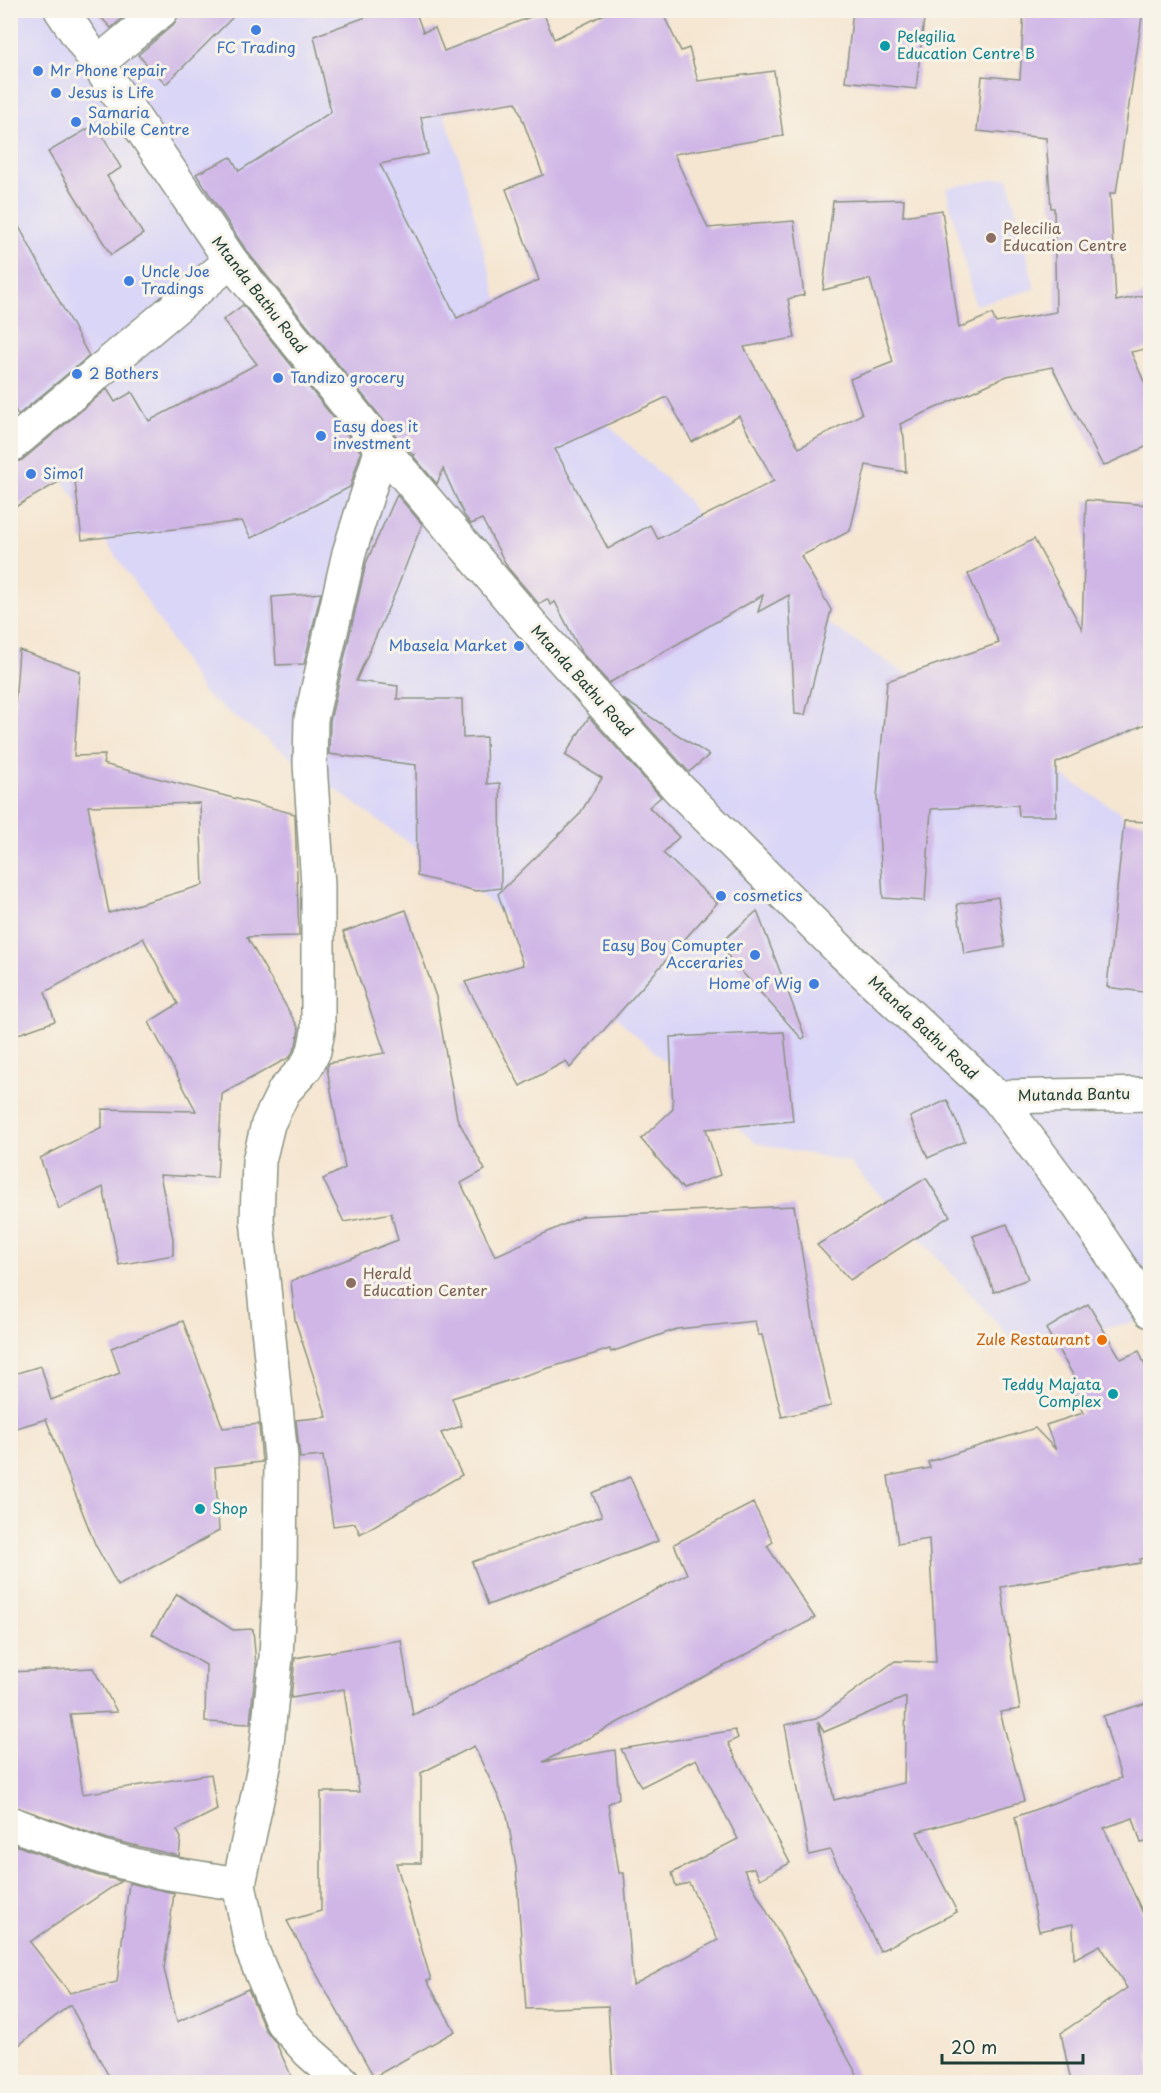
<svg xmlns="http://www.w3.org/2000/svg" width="1161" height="2093" font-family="'Playpen Sans',sans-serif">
<rect width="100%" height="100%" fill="#f7f3e8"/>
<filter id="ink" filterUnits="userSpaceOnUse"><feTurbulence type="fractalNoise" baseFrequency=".0167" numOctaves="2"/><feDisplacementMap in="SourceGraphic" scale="12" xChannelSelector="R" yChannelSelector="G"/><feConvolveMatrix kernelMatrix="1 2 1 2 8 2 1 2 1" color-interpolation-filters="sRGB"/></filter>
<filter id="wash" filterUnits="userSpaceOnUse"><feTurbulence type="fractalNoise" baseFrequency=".008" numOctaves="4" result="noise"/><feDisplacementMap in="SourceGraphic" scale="24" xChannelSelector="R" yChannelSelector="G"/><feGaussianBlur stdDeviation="1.35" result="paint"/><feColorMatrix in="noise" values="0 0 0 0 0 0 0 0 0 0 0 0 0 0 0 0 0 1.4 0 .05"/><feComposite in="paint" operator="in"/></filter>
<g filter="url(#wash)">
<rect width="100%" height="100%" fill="#f5e6d1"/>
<g fill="#dad6f7">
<path d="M10 11H406L457 150 505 328 686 498 723 555 1119 812 1150 862V1319L1017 1345 849 1162 755 1143 486 899 204 694 145 598 11 407Z"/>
<path d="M1008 177 1035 289 975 305 946 188Z"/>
</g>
<g id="blocks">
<g fill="#cfb6e7" fill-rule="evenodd">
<path d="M94 10H132L111 28Z"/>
<path d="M180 10H240L166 84 138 55 174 24Z"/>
<path d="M385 10H415L423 32 435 28 444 51 543 12 554 39 613 10H661L681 51 689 48 698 81 774 71 783 136 674 154 708 228 794 221 804 295 788 299 795 338 744 347 799 448 862 414 850 379 893 362 870 279 823 290 833 201 904 199 903 216 942 210 959 328 992 314 996 323 1056 312 1054 208H1051L1046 138 977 131 982 76 1020 79 1024 10H1143L1116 193H1110L1116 301 1150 294V348L1131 352 1150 395V445L1103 466 1052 367 1007 376 900 424 904 437 906 472 866 465 850 531 801 556 831 610 805 715 795 714 789 595 758 612 763 595 609 683 581 652 555 602 551 605 547 599 539 604 508 568 482 519 471 524 464 515 443 469 437 484 414 457 415 454 413 455 396 436 246 250 196 174 231 157 239 171 331 112 314 36ZM516 102 543 175 506 189 539 280 457 318 380 164 428 154 421 117ZM667 397 692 442 739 416 774 481 658 539 650 525 608 549 555 449Z"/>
<path d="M853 10H925L916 89 845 81Z"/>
<path d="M96 124 121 168 107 176 143 234 111 255 48 152Z"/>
<path d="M10 210 89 356 18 415 10 401Z"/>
<path d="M243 305 361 452 350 487 251 538 242 521 82 540 74 473 10 510V464L22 460 107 389 115 402 132 392 149 421 257 364 223 320Z"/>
<path d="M397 495 422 524 396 591 356 681 398 686 397 699H462L463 738 486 737 487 784 500 783 501 888 476 891 417 876 416 765 329 754 330 721 366 563Z"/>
<path d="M1086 500 1150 505V722L1056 763V816H1019L1018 805 931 809 925 901 883 898 877 798 887 681 999 643 968 574 1034 539 1082 629Z"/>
<path d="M321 593 304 664 276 665 272 597Z"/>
<path d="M19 650 80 671 74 756 105 755 103 764 295 814 299 936 247 937 299 1029 296 1045 290 1057 222 1094 217 1178 160 1175 173 1238V1255L119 1265 103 1187 59 1209 40 1158 102 1127V1109L196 1111 149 1022 178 1004 143 938 45 992 55 1021 10 1037V731L13 732ZM200 803 203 885 109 913 88 806Z"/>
<path d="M623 699 709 755 689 772Z"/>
<path d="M589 717 661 797 649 807 679 837 663 853 717 903 570 1068 566 1061 520 1086 465 982 523 965 498 894 579 815 602 778 565 755Z"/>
<path d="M1124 821 1150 822V993L1107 987Z"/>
<path d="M998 897 1005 947 964 954 957 904Z"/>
<path d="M406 910 436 997 457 1118 485 1170 461 1183 495 1256 583 1216 794 1206 817 1343 831 1406 782 1417 762 1335H758L755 1321 677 1329 611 1352 610 1349 452 1398 462 1426 441 1433 462 1475 360 1534 355 1523 333 1526 323 1456 300 1458 296 1420 327 1417 295 1320 291 1281 398 1240 391 1213 344 1222 323 1179 345 1168 327 1068 329 1063 385 1053 343 932Z"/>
<path d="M757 911 805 1037 802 1039 718 945Z"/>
<path d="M784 1032 793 1121 706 1129 720 1175 683 1189 641 1139 673 1109 670 1037Z"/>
<path d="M947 1100 965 1141 928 1158 910 1117Z"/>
<path d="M926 1178 950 1216 850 1280 817 1245Z"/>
<path d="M1007 1224 1028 1279 994 1292 973 1236Z"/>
<path d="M1088 1304 1121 1359 1139 1351 1150 1378V1557L1140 1559V1563L1001 1587 1020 1709 1000 1712 1024 1801 917 1832 957 1912 880 1951 830 1850 809 1855 785 1725 816 1719 895 1661 936 1662 929 1539 898 1544 888 1476 930 1468 928 1462 1035 1428 1056 1450 1046 1425 1083 1413 1070 1383 1076 1380 1046 1329ZM906 1697 904 1783 834 1800 818 1722 824 1732Z"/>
<path d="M183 1321 223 1428 259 1424 262 1462 215 1467 219 1531 118 1586 95 1544 46 1419 10 1430V1375L41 1366 51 1400 120 1373 111 1348Z"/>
<path d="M630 1477 658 1541 488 1605 472 1562 602 1516 592 1493Z"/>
<path d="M753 1503 773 1542 767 1546 815 1618 543 1762 615 1750 619 1798 608 1804 619 1873H624L633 1985 718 1940 689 1883 676 1886 672 1873 738 1839 696 1759 641 1787 621 1749 735 1730 738 1738 728 1743 790 1863 760 1879 754 1868 744 1870 861 2082H613L608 2006 526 2009 516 1867 507 1815 474 1746 421 1773V1863H396L431 1980 427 1981 455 2031 374 2077 287 1921 321 1911V1792H359L344 1689 291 1698 295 1658 401 1640 413 1715 687 1574 674 1544Z"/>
<path d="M177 1594 233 1630 253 1629 256 1665 250 1724 205 1722 206 1665 152 1634Z"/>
<path d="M93 1668 117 1712 70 1714 83 1794 211 1774 217 1810 177 1830 181 1838 179 1856 108 1839 10 1805V1672Z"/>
<path d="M1150 1702V1841L1141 1843 1133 1818 1104 1828 1150 1929V2077L1136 2082H1071L1061 2033 1127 1988 1100 1945 1074 1959 1073 1924 1039 1931 1015 1817 1121 1778 1103 1716Z"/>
<path d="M10 1843 96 1875 121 1881 30 1942 70 1993 117 1982 129 1883 174 1893 164 1969 177 2022 248 1989 265 2029 276 2043 294 2082H112L70 2005 10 2052Z"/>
</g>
</g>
</g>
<g filter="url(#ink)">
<use href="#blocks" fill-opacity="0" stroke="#8a9282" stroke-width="1.5"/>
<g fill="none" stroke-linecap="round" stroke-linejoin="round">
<g stroke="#8a9282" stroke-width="36">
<g id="street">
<path d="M61 10 231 261 382 448 531 624 677 787 840 950 997 1097 1078 1205 1150 1311"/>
<path d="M98 63 162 10"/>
<path d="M10 446 231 261"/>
<path d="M997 1097 1150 1094"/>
<path d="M10 1823 102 1857 162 1872 239 1884"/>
<path d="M343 2082 309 2052 282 2022 252 1950 239 1884 265 1762 276 1657 280 1576 281 1457 257 1219 259 1161 268 1124 284 1091 306 1067 314 1051 318 1031V885L310 764 311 719 349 553 382 448"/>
</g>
</g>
<use href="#street" stroke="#fff" stroke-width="33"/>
</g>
</g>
<g fill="#3f7fe0" stroke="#f7f3e8" stroke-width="2">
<circle cx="256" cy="30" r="6"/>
<circle cx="38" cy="71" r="6"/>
<circle cx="56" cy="93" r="6"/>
<circle cx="76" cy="122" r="6"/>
<circle cx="129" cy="281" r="6"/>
<circle cx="77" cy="374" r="6"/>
<circle cx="278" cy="378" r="6"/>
<circle cx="321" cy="436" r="6"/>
<circle cx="31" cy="474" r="6"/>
<circle cx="519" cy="646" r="6"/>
<circle cx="721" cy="896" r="6"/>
<circle cx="755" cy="955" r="6"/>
<circle cx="814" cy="984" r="6"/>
</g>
<g fill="#0f9aa8" stroke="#f7f3e8" stroke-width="2">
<circle cx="885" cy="46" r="6"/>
<circle cx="1113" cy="1394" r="6"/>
<circle cx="200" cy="1509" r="6"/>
</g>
<g fill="#8d6e63" stroke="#f7f3e8" stroke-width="2">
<circle cx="991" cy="238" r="6"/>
<circle cx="351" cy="1283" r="6"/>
</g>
<circle fill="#e8710a" stroke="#f7f3e8" stroke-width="2" cx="1102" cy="1340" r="6"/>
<g text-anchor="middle" stroke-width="6" stroke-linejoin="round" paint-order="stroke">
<g font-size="15" fill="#0d838f" stroke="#f7f3e8" text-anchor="start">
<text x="897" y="42">Pelegilia<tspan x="897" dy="17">Education Centre B</tspan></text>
<text x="1101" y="1390" text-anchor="end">Teddy Majata<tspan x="1101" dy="17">Complex</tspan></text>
<text x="212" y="1514">Shop</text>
</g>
<g font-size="15" fill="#366cbe" stroke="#f7f3e8" text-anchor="start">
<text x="256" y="53" text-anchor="middle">FC Trading</text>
<text x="50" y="76">Mr Phone repair</text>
<text x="68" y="98">Jesus is Life</text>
<text x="88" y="118">Samaria<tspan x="88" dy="17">Mobile Centre</tspan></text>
<text x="141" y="277">Uncle Joe<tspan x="141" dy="17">Tradings</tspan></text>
<text x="89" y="379">2 Bothers</text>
<text x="290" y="383">Tandizo grocery</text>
<text x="333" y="432">Easy does it<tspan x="333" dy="17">investment</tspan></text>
<text x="43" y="479">Simo1</text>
<text x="507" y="651" text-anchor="end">Mbasela Market</text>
<text x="733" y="901">cosmetics</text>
<text x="743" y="951" text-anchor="end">Easy Boy Comupter<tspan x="743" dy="17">Acceraries</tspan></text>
<text x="802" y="989" text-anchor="end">Home of Wig</text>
</g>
<g font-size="15" fill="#785e54" stroke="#f7f3e8" text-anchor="start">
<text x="1003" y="234">Pelecilia<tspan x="1003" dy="17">Education Centre</tspan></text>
<text x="363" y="1279">Herald<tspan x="363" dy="17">Education Center</tspan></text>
</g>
<g font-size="15" fill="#1f3d34" stroke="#f7f3e8">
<text transform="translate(259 295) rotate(52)" y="5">Mtanda Bathu Road</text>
<text transform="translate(582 681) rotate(48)" y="5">Mtanda Bathu Road</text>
<text transform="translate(923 1028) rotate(43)" y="5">Mtanda Bathu Road</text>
<text transform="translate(1074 1095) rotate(-1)" y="5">Mutanda Bantu</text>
</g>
<g font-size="15" fill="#c56008" stroke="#f7f3e8" text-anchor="end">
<text x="1090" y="1345">Zule Restaurant</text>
</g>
</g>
<rect width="1161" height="2093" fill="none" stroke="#f7f3e8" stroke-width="36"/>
<path d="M942 2054v9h141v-9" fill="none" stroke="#1f3d34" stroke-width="3"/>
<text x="951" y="2054" font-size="18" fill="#1f3d34" stroke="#f7f3e8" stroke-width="4.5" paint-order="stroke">20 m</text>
</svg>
